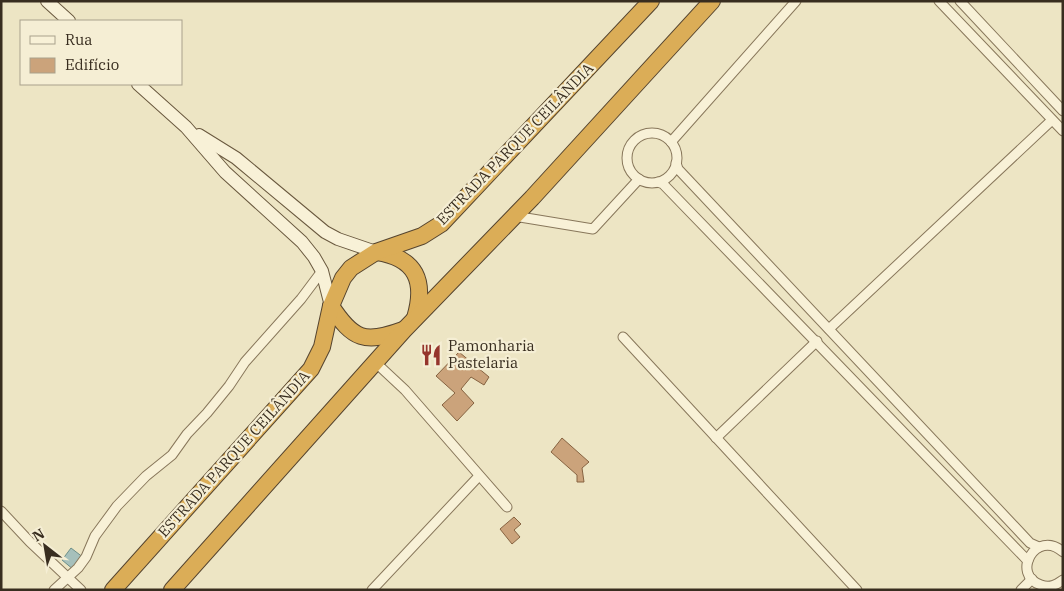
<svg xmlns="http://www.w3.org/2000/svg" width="1064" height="591" font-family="'IBM Plex Serif',serif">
<rect width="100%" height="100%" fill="#ede5c4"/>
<path fill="#a6c0bb" stroke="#6d8f89" d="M71 548 84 558 74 570 62 560Z"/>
<g fill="#cba37b" stroke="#866341">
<path d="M459 352 489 377 484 385 471 377 461 389 474 403 457 421 442 405 455 393 436 376Z"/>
<path d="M562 438 589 462 582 468 584 482H577V475L551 452Z"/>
<path d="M514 517 521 524 514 530 520 537 512 544 500 529Z"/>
</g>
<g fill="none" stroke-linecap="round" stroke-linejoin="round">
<g stroke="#88775b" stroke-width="11">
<g id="minor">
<path d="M939 1 1063 131"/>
<path d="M960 1 1063 111"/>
<circle cx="652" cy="158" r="25"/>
<path d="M671 142 796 1"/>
<path d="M676 163 678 169 1030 543 1039 547"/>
<path d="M658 182 663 184 1028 561"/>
<path d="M514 216 593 229 639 179"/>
<path d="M829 329 1052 120"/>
<path d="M623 337 857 590"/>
<path d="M375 362 405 390 507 507"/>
<path d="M716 438 817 341"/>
<path d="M1 511 30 542 81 590"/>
<path d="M1063 552C1036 528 1010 575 1041 585 1050 588 1056 585 1063 580"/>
<path d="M54 590 78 568 86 557 95 536 117 506 146 476 172 455 187 434 207 413 229 386 245 362 301 299 322 271"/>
<path d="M372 590 479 476"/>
<path d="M1021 590 1032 579"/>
</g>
</g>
<g stroke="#69583e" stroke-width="14">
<g id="secondary">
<path d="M47 1 69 21"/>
<path d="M138 84 186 127 225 172 302 242 314 257 322 271 331 306"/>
<path d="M199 135 236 158 325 232 338 239 376 252"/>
</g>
</g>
<g stroke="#55442f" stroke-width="18">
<g id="motorway">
<path d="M377 252C416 258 426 281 415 318"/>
<path d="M331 306C353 340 365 344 403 330"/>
<path d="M113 590 311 369 322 347 331 306 343 278 351 268 376 252 422 236 441 224 651 1"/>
<path d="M172 590 404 330 532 198 712 1"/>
</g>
</g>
<use href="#minor" stroke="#f8f1d7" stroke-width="9"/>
<use href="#secondary" stroke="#f8f1d7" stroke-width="12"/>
<use href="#motorway" stroke="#dbad57" stroke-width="16"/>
</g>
<defs>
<g id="restaurant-bare" transform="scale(1.725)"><path d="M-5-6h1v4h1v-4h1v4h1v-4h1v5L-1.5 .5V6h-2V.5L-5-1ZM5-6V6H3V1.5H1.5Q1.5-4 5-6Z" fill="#95352c" stroke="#f5eed4" stroke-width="2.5" paint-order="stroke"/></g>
</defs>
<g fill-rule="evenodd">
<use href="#restaurant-bare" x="431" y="355"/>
</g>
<g text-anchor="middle" stroke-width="4.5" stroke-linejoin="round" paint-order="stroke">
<g font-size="15" fill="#382d1f" stroke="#f5eed4">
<text transform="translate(515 144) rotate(-46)" y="5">ESTRADA PARQUE CEILÂNDIA</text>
<text transform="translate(234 454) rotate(-48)" y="5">ESTRADA PARQUE CEILÂNDIA</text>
</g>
<g font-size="15" fill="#382d1f" stroke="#f5eed4" text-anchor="start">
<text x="448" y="351">Pamonharia<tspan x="448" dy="17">Pastelaria</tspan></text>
</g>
</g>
<rect width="1064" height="591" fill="none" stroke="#382d1f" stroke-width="5"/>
<rect x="20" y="20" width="162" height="65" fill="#f5eed4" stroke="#a9a18c"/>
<rect x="30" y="36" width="25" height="8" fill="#f8f1d7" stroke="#a9a18c"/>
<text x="65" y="45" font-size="15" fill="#382d1f">Rua</text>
<rect x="30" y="58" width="25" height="15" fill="#cba37b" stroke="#a9a18c"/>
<text x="65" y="70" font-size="15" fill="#382d1f">Edifício</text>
<g transform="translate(45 546) rotate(329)" stroke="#f5eed4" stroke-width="4" paint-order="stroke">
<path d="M0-4L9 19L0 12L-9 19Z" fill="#382d1f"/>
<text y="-8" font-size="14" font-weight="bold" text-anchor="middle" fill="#382d1f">N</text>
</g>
</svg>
